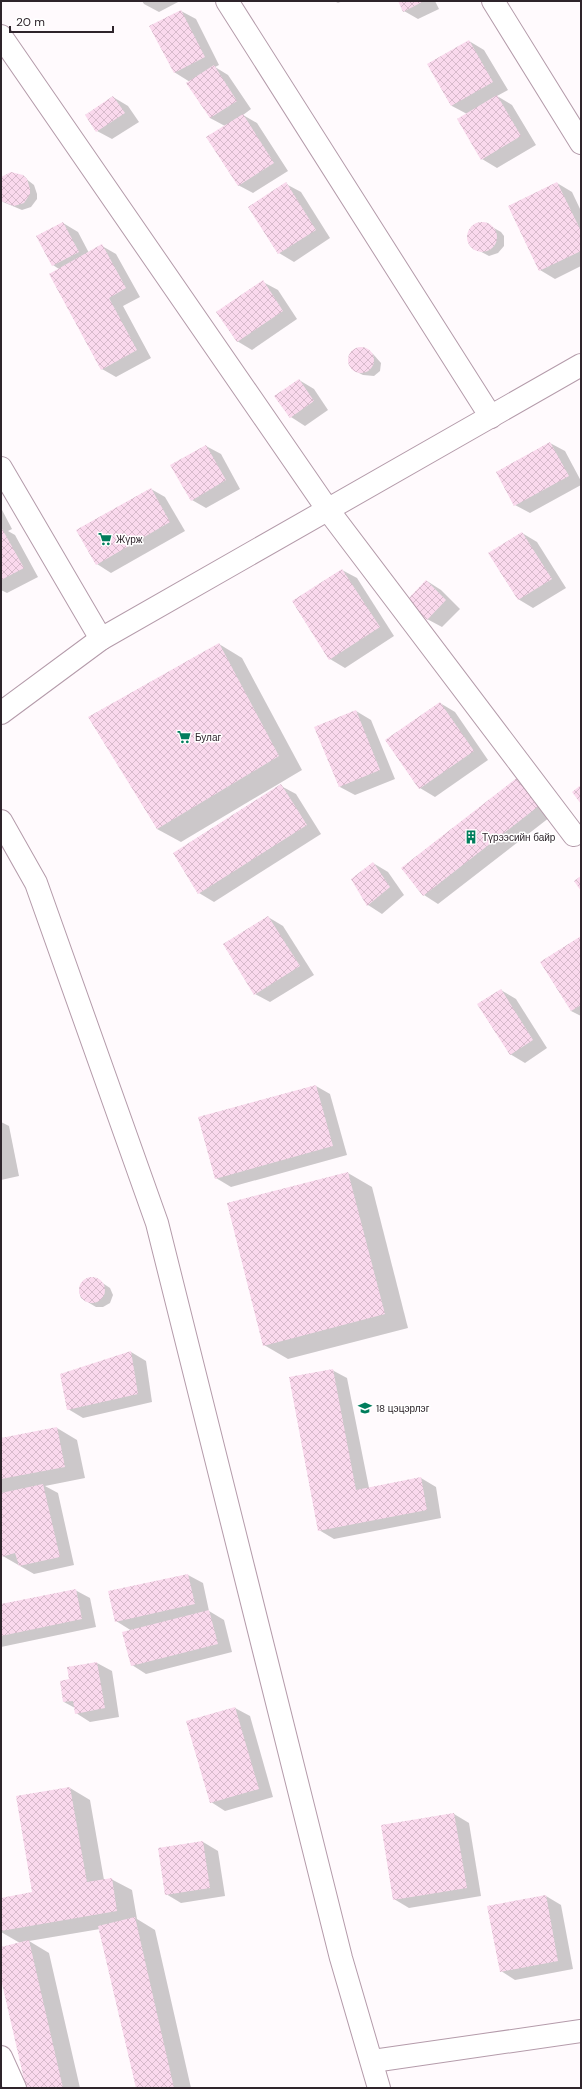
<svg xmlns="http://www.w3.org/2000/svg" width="582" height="2089" font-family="'DM Sans',sans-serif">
<defs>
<pattern id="building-cross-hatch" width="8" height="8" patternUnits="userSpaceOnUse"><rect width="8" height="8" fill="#fad9ed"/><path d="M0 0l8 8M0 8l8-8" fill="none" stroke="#d7bacb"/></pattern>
</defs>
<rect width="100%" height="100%" fill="#fffafd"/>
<g fill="#0003">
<path d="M142 1H180L159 12 144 4Z"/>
<path d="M334 1H343L338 3Z"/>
<path d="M399 1H435L439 9 418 19 404 11Z"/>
<path d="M181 11 196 19 219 65 215 67 228 75 251 109 243 115 257 123 288 171 253 193 238 185 225 126 210 118 190 82 174 72Z"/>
<path d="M469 41 484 50 508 90 497 96 512 105 536 145 497 168 482 159 467 114 452 106 429 65Z"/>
<path d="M113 97 128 106 139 122 112 139 97 131Z"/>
<path d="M25 178 34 185 37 194V199L31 207 22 210 3 202 1 199V179Z"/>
<path d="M557 183 572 192 581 211V266L555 279 540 270Z"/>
<path d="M286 184 301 192 330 238 294 262 279 253Z"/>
<path d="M63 223 78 232 89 253 102 246 116 254 140 297 123 306 151 358 116 377 102 369 59 269 53 265Z"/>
<path d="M485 223 501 232 504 236V246L498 253 489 256 472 247 469 244 468 235 472 226Z"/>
<path d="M263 282 278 290 297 319 252 350 237 341Z"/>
<path d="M357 349H365L373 354 381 363 380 371 374 376 363 375 355 371 350 365 349 357Z"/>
<path d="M299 380 314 389 328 410 305 426 291 417Z"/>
<path d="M550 443 565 451 581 481V485L530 513 515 505Z"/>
<path d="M206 446 221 454 240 489 206 508 192 500Z"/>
<path d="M151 489 165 497 185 531 111 573 97 564Z"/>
<path d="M1 508 12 529 8 531 15 535 38 577 7 593 1 590Z"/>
<path d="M522 533 537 542 566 588 533 608 518 599Z"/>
<path d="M342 570 357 578 394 636 345 668 330 659 293 602Z"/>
<path d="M427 581 441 590 460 609 442 627 427 619Z"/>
<path d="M219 644 242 658 302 770 181 842 157 829Z"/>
<path d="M440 703 455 712 488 760 435 797 420 788 387 740Z"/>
<path d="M356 711 371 720 395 779 355 795 340 787Z"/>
<path d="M518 778 554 814 438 904 424 895Z"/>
<path d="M281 786 296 794 321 834 214 902 199 893Z"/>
<path d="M373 863 388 872 404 895 382 914 368 905 352 879Z"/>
<path d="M268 917 283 926 314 975 270 1002 255 994Z"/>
<path d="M581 937V1016L571 1011Z"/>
<path d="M501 990 516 999 547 1048 525 1063 510 1054Z"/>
<path d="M316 1086 330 1094 347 1155 231 1187 216 1178Z"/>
<path d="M1 1122 9 1126 19 1176 1 1180Z"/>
<path d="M348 1173 372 1187 408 1328 288 1359 264 1345Z"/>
<path d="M95 1278 110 1288 113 1295 110 1303 103 1307H96L81 1298 79 1291 82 1283 88 1279Z"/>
<path d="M131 1352 146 1361 152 1402 83 1418 68 1409Z"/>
<path d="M332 1370 347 1378 369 1488 421 1478 436 1487 441 1518 334 1539 319 1530Z"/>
<path d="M57 1428 77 1440 85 1478 45 1486 58 1493 74 1565 34 1574 1 1555V1439Z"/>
<path d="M188 1575 203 1583 209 1611 224 1620 232 1652 146 1674 132 1665V1631L116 1621Z"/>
<path d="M75 1590 90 1598 96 1627 1 1647V1605Z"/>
<path d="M97 1663 112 1671 119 1717 90 1722 76 1713 75 1708 64 1702 70 1680Z"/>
<path d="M235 1708 250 1716 273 1797 225 1811 211 1802Z"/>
<path d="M70 1788 90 1800 104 1880 111 1879 132 1890 137 1919 155 1930 191 2088H137L100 1929 29 1941 49 1953 80 2088H27L1 1975V1948L20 1943 1 1932V1899L33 1893 17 1797Z"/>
<path d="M454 1814 469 1823 481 1896 409 1908 394 1899Z"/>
<path d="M203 1842 218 1851 225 1896 181 1903 166 1894Z"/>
<path d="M546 1896 561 1905 573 1969 515 1980 501 1971Z"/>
</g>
<g fill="url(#building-cross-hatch)">
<path d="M398 1H424L403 12Z"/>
<path d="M181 10 205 57 174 73 149 26Z"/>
<path d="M469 40 493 82 451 106 427 64Z"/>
<path d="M214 65 237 101 210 118 186 83Z"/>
<path d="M497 95 521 136 481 160 457 119Z"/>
<path d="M113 96 125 113 96 132 85 115Z"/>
<path d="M243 114 274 163 238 186 206 137Z"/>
<path d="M11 172 23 175 27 179 30 189V194L24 203 14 206 1 201V177Z"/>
<path d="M286 182 316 230 278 254 248 207Z"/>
<path d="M557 182 581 231V251L539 271 508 206Z"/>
<circle cx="482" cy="237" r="15"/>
<path d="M63 222 79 252 52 266 36 236Z"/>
<path d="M102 244 126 288 109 298 137 350 101 370 49 274Z"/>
<path d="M263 280 283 311 237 342 216 312Z"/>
<circle cx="361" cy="360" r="13"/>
<path d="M299 379 314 401 290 418 274 396Z"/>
<path d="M550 442 569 476 514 506 496 472Z"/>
<path d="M206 445 226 480 191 501 170 465Z"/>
<path d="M151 488 170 522 96 565 76 530Z"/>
<path d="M1 527 24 568 1 580Z"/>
<path d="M522 532 552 579 518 600 488 553Z"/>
<path d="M342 569 380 627 329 660 292 601Z"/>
<path d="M426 580 446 600 427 620 407 600Z"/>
<path d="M219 643 279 756 157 829 88 717Z"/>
<path d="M440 702 474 751 419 789 385 740Z"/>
<path d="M356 710 380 770 339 787 314 727Z"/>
<path d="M518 777 540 805 423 896 401 868Z"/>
<path d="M281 784 307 825 198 894 173 853Z"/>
<path d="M581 785V804L572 792Z"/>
<path d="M373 862 390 887 367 906 351 879Z"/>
<path d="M581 876V891L574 881Z"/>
<path d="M268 916 300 966 254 995 223 944Z"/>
<path d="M581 936V1005L571 1011 540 962Z"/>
<path d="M501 989 533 1040 510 1055 477 1004Z"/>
<path d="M316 1085 333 1146 215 1179 198 1117Z"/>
<path d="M348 1172 385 1314 263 1346 227 1203Z"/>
<circle cx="92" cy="1290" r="13"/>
<path d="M131 1351 138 1394 67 1410 60 1374Z"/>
<path d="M333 1369 356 1490 421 1477 427 1510 318 1531 289 1377Z"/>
<path d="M57 1427 65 1467 1 1479V1438Z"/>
<path d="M43 1484 60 1557 19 1566 15 1553 1 1557V1493Z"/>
<path d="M188 1574 195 1604 115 1622 108 1591Z"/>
<path d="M76 1589 82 1619 1 1636V1604Z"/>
<path d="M209 1610 218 1644 131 1666 122 1632Z"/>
<path d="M97 1662 105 1708 75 1714 73 1701 63 1702 60 1681 69 1679 67 1667Z"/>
<path d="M235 1707 259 1789 210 1803 186 1721Z"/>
<path d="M70 1787 87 1882 112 1878 117 1911 1 1931V1898L32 1892 16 1796Z"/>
<path d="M454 1813 467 1888 393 1900 381 1825Z"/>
<path d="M203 1841 210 1888 165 1895 158 1848Z"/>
<path d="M546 1895 558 1961 500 1972 487 1906Z"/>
<path d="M135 1917 174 2088H136L98 1926Z"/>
<path d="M29 1940 63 2088H26L1 1979V1947Z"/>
</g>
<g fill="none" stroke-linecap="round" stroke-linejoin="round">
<g stroke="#b49baa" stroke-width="24">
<g id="street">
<path d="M227 1 491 417"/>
<path d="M493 1 581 143"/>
<path d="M1 36 328 510 574 835"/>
<path d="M1 468 101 639"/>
<path d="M1 713 101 639 581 365"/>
<path d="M1 821 36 883 157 1223 341 1958 379 2088"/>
<path d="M1 2057 15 2088"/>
<path d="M373 2061 581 2031"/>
</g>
</g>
<use href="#street" stroke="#fff" stroke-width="22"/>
</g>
<defs>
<g id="supermarket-bare" transform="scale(1.08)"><path d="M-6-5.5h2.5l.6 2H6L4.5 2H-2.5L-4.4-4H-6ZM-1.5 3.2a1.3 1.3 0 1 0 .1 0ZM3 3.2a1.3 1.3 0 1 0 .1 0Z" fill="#007d5c" stroke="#fff" stroke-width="2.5" paint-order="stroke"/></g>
<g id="building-bare" transform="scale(1.08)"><path d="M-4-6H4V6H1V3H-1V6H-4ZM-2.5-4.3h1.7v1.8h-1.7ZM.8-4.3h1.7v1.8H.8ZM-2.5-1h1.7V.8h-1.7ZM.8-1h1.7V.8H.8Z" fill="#007d5c" stroke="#fff" stroke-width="2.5" paint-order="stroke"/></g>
<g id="school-bare" transform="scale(1.08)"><path d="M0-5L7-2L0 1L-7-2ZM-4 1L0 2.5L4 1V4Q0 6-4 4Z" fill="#007d5c" stroke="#fff" stroke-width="2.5" paint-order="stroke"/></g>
</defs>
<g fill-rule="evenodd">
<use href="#supermarket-bare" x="105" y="539"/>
<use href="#supermarket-bare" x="184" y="737"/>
<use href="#building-bare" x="471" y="837"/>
<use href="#school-bare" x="365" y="1408"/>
</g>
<g text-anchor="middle" stroke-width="3" stroke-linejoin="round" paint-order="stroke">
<g font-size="10" fill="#2e242b" stroke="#fff" text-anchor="start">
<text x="116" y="543">Жүрж</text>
<text x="195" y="741">Булаг</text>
<text x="482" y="841">Түрээсийн байр</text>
<text x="376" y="1412">18 цэцэрлэг</text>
</g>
</g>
<rect width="582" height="2089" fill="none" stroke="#2e242b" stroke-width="4"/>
<path d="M10 26v6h103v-6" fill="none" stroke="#2e242b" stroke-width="2"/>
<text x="16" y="26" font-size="12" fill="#2e242b" stroke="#ffffff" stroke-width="3" paint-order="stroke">20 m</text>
</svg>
